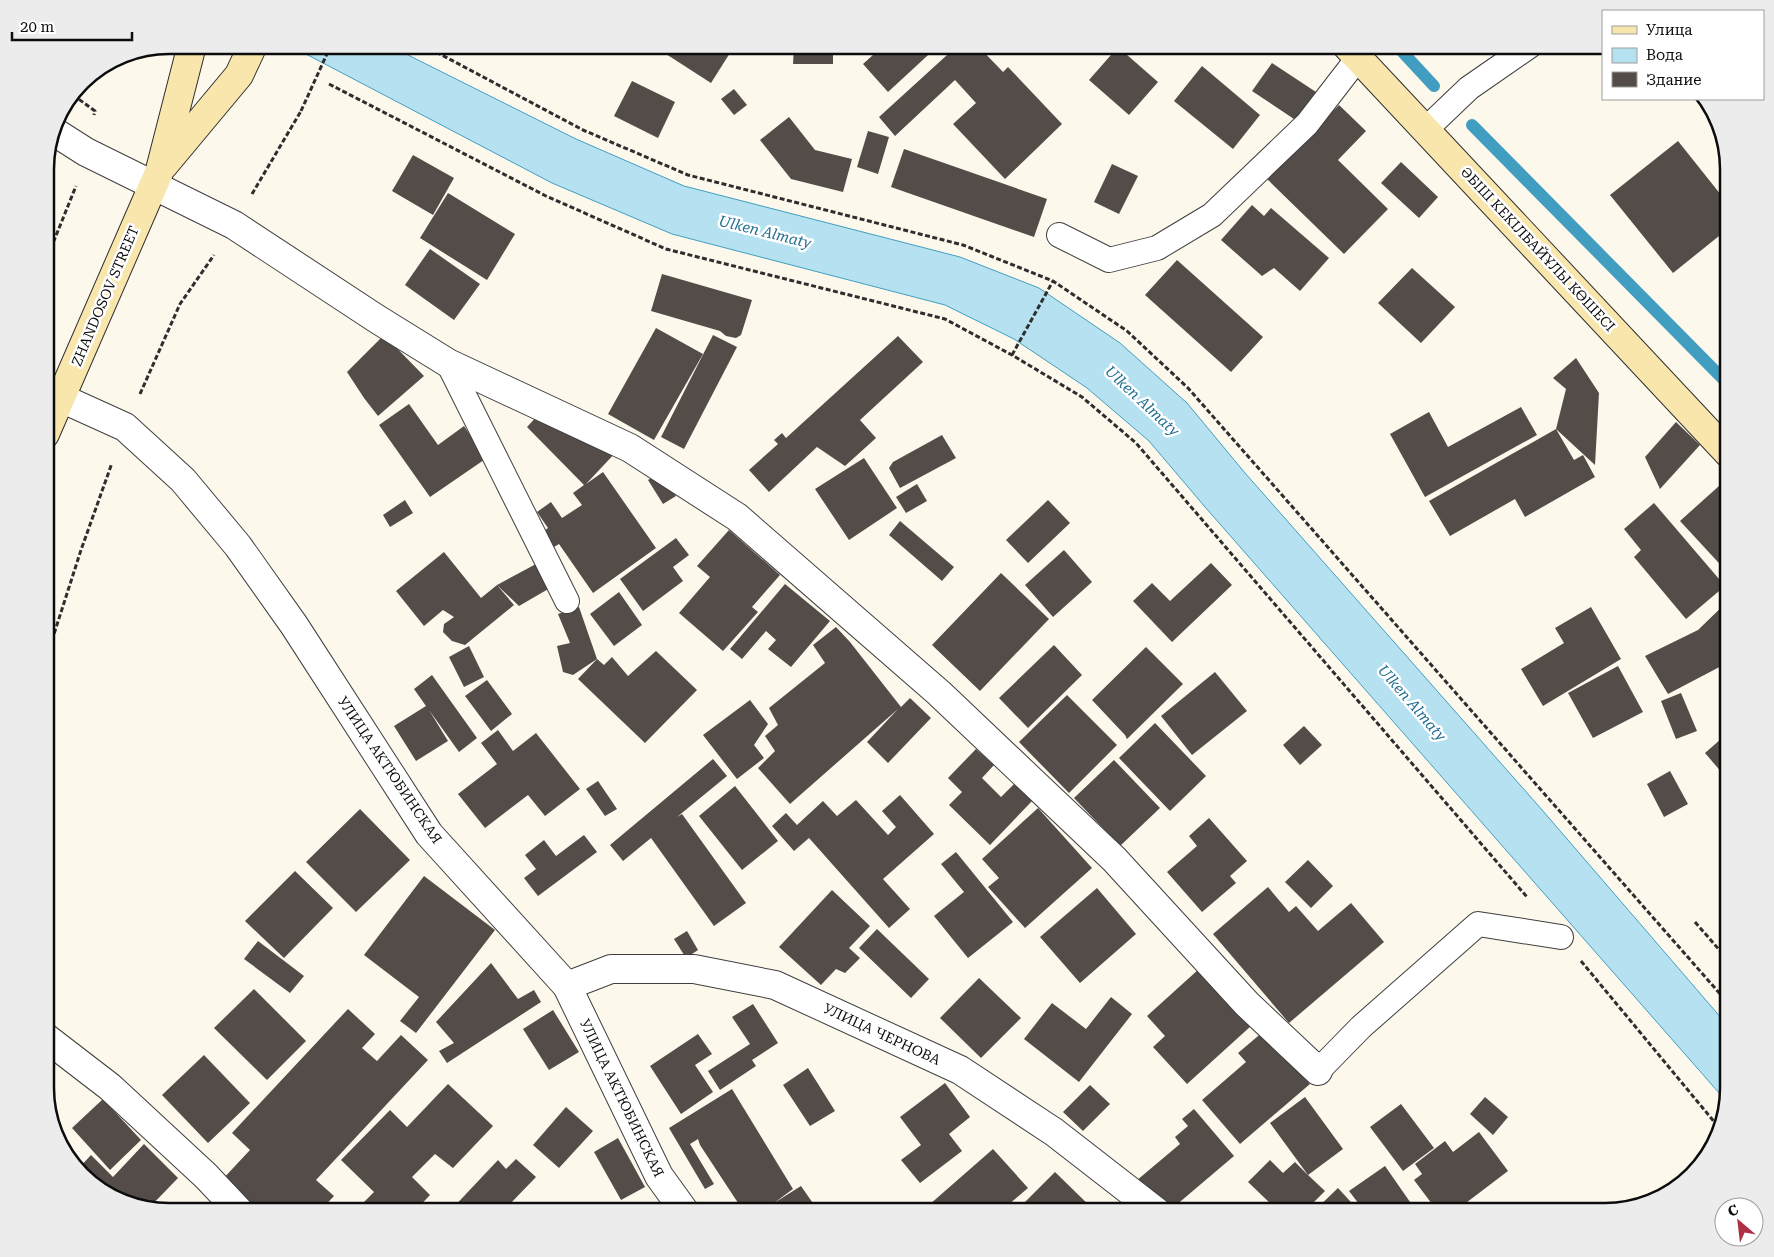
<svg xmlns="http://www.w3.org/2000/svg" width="1774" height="1257" font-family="'Roboto Serif',serif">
<rect width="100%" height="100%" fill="#fdf8ec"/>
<path fill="#b5e1f0" stroke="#429ec1" d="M305 45H388L576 139 684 186 960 257 1039 288 1120 343 1187 403 1245 473 1543 811 1729 1027V1089L1727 1102 1205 507 1149 441 1087 388 1014 339 945 305 672 234 552 183 302 52Z"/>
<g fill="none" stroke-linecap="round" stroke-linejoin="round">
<g stroke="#429ec1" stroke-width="12">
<path d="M1396 45 1434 86"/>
<path d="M1472 125 1729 385"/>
</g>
</g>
<g fill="#534c49">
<path d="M652 45H735L711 83Z"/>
<path d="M794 45H833V64H793Z"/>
<path d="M884 45H939L888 92 863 64Z"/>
<path d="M958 45H977L1003 72 1008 67 1062 124 1005 179 953 124 976 103 955 80 895 136 879 117Z"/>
<path d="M1189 45H1201L1194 51Z"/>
<path d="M1118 47 1158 82 1129 115 1089 80Z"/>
<path d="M1272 63 1316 92 1297 121 1252 91Z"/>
<path d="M1202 66 1260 115 1233 149 1174 101Z"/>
<path d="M632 81 675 102 658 138 614 116Z"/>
<path d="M734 89 747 105 734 115 721 99Z"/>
<path d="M1339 105 1366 131 1338 160 1388 209 1344 254 1267 179Z"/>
<path d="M789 117 815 150 852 159 843 192 791 179 760 140Z"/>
<path d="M868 131 889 137 878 174 857 167Z"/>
<path d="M1678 141 1729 205V228L1673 273 1610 195Z"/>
<path d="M904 149 1047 199 1034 237 891 187Z"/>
<path d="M413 155 454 178 433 215 392 191Z"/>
<path d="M1401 162 1438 197 1419 218 1381 183Z"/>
<path d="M1112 164 1138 176 1119 214 1094 202Z"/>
<path d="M448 193 515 234 487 280 420 238Z"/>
<path d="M1252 205 1264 216 1271 208 1329 258 1300 291 1274 268 1262 276 1221 240Z"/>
<path d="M430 249 480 284 454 320 405 285Z"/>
<path d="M1177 260 1263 337 1231 372 1145 295Z"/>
<path d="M1412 268 1455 307 1421 343 1378 303Z"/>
<path d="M662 274 752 300 741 335 736 338 726 336 720 331 651 311Z"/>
<path d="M656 328 703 354 654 440 608 414Z"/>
<path d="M384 335 424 376 378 416 364 398 347 372Z"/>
<path d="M713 335 737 347 684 449 661 437Z"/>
<path d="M898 336 923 362 860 420 876 438 845 466 817 447 769 492 749 470 778 444 774 440 782 433 786 438Z"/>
<path d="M1576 358 1599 393 1595 465 1556 429 1574 460 1583 455 1595 477 1525 517 1515 499 1450 536 1429 501 1556 429 1566 389 1553 378Z"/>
<path d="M409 404 438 445 464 426 470 435 481 427 497 451 430 497 379 425Z"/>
<path d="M1521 407 1537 435 1425 497 1390 434 1429 412 1448 447Z"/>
<path d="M540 413 617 451 586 484 603 472 656 548 593 593 559 544 554 547 543 532 548 528 537 512 551 502 562 518 582 505 573 493 584 485 527 427Z"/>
<path d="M1676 422 1700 445 1660 489 1645 457Z"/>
<path d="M942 435 956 458 900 488 889 468 893 462Z"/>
<path d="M864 458 897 508 849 540 815 489Z"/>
<path d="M659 473 676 496 663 504 648 480Z"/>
<path d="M1729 477V574L1680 521Z"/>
<path d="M917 484 927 501 906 513 896 497Z"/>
<path d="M405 500 413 513 390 527 383 515Z"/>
<path d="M1048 500 1070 523 1028 563 1006 540Z"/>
<path d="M1654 503 1725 586 1686 619 1634 557 1641 550 1624 529Z"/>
<path d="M900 521 954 567 942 581 889 535Z"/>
<path d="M729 530 780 575 752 607 758 612 723 651 679 613 710 577 697 566Z"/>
<path d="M676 538 689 555 673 567 683 581 643 611 620 579Z"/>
<path d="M1064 550 1092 582 1053 617 1025 585Z"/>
<path d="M444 552 481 598 497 585 536 564 550 588 519 606 497 585 514 605 465 645 452 641 443 632 444 624 454 617 443 610 424 626 396 591Z"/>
<path d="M1211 563 1232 585 1172 642 1133 601 1152 583 1170 601Z"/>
<path d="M1001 573 1049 619 980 691 932 645Z"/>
<path d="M785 584 830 621 791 667 768 649 776 640 766 631 742 659 730 649Z"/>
<path d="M619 592 642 625 614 646 590 614Z"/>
<path d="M1729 600V662L1668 694 1645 656 1698 630Z"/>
<path d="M579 607 597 659 573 675 563 672 557 646 570 643 558 614Z"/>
<path d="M1591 607 1621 659 1543 706 1521 669 1564 643 1555 628Z"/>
<path d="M836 627 850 642 901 707 910 698 931 718 888 763 867 742 898 709 790 804 758 768 775 751 765 736 778 725 769 708 825 663 813 645Z"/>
<path d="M1054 645 1082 675 1028 728 999 698Z"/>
<path d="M469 646 484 677 464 687 449 657Z"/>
<path d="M1146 647 1183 684 1127 739 1125 735 1092 700Z"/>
<path d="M656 651 697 690 645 743 578 679 597 659 604 665 612 657 628 676Z"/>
<path d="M1618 666 1643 712 1593 738 1568 693Z"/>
<path d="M1215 672 1247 711 1192 755 1161 716Z"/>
<path d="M432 675 477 738 459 752 429 710 448 741 416 761 394 726 426 706 414 689Z"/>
<path d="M487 680 512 714 491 731 465 696Z"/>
<path d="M1681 693 1697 731 1676 739 1661 701Z"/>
<path d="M1067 695 1117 745 1069 793 1019 742Z"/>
<path d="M750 700 768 724 754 745 764 758 737 779 703 735Z"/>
<path d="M1155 723 1206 776 1170 811 1119 758Z"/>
<path d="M1304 726 1322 745 1300 765 1283 745Z"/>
<path d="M498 730 513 751 536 733 580 789 545 816 528 795 485 828 458 794 497 764 481 743Z"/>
<path d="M1729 732V781L1705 753Z"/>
<path d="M976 749 994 765 982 778 1001 797 1014 784 1032 801 990 845 949 805 962 792 948 778Z"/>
<path d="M713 759 727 776 677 817 682 814 746 903 714 926 651 838 623 861 610 845Z"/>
<path d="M1114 760 1160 808 1120 846 1074 798Z"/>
<path d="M1670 771 1688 804 1664 817 1647 784Z"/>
<path d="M598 781 617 809 605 816 586 789Z"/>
<path d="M735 786 778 841 742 870 699 816Z"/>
<path d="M900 795 934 834 883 879 910 909 889 928 809 838 794 851 772 826 786 813 797 825 823 801 837 816 856 800 888 835 896 827 882 811Z"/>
<path d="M1038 808 1092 868 1025 928 988 887 999 878 982 859Z"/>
<path d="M360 809 410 860 356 912 306 862Z"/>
<path d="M1209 818 1247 861 1230 876 1236 883 1202 912 1167 872 1197 846 1189 836Z"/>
<path d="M584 835 597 852 538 896 524 878 536 869 525 855 544 840 556 856Z"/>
<path d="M956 852 1013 922 968 958 934 916 964 892 941 864Z"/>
<path d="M1308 860 1333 886 1311 908 1285 882Z"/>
<path d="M295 871 333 908 284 958 245 921Z"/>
<path d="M424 876 495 930 416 1033 400 1021 419 997 364 955Z"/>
<path d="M1268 887 1289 912 1296 906 1318 931 1351 903 1384 942 1289 1023 1213 934Z"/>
<path d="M1097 888 1136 934 1080 983 1040 937Z"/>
<path d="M832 890 870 926 849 948 860 958 845 973 836 969 821 985 779 947Z"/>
<path d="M877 929 929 979 911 998 859 948Z"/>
<path d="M687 931 698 950 686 958 674 939Z"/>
<path d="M258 941 304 976 290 993 244 959Z"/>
<path d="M491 963 518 999 534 990 541 1002 447 1063 439 1051 454 1043 436 1022Z"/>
<path d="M1199 969 1251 1026 1187 1084 1153 1047 1165 1036 1147 1016Z"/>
<path d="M979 978 1021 1018 981 1058 940 1018Z"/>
<path d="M254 989 306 1041 267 1080 214 1028Z"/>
<path d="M1111 997 1132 1014 1079 1082 1024 1039 1052 1003 1086 1029Z"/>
<path d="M753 1004 778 1043 752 1060 756 1066 720 1090 708 1071 750 1044 732 1017Z"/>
<path d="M348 1009 375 1034 362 1048 377 1061 401 1035 428 1060 316 1180 334 1196 319 1212H254L221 1181 250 1150 232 1133Z"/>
<path d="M553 1010 579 1052 549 1070 523 1029Z"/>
<path d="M1264 1031 1310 1084 1240 1144 1202 1100 1246 1062 1238 1053Z"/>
<path d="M698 1034 712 1054 695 1065 713 1092 681 1114 650 1066Z"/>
<path d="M204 1055 250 1103 208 1143 162 1095Z"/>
<path d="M808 1068 835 1111 810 1126 783 1085Z"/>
<path d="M945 1083 970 1117 949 1134 962 1151 920 1183 901 1160 921 1145 900 1117Z"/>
<path d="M448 1084 493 1126 453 1168 435 1154 412 1177 430 1195 414 1212H354L374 1192 341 1160 390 1110 407 1127Z"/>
<path d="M1090 1085 1110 1104 1083 1131 1063 1112Z"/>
<path d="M732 1089 793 1189 774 1203 801 1186 819 1212H774L770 1206 760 1212H744L700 1145 698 1139 690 1144 714 1184 705 1189 669 1128Z"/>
<path d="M1305 1097 1343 1149 1308 1175 1325 1191 1304 1212H1268L1273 1206 1248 1182 1270 1160 1283 1173 1295 1162 1308 1175 1270 1123Z"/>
<path d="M1485 1097 1508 1117 1493 1135 1470 1114Z"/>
<path d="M103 1099 141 1140 110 1170 72 1128Z"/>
<path d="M1401 1104 1434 1148 1403 1171 1370 1127Z"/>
<path d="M566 1107 593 1131 559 1168 533 1145Z"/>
<path d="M1194 1109 1234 1156 1168 1212 1136 1181 1180 1144 1175 1137 1188 1126 1182 1119Z"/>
<path d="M1479 1132 1508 1171 1454 1212H1438L1414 1180 1422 1174 1415 1164 1445 1141 1453 1152Z"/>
<path d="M618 1138 645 1187 621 1200 594 1152Z"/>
<path d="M144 1144 178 1178 148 1209 129 1205 94 1187 78 1169 91 1155 113 1177Z"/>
<path d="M993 1149 1028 1188 1000 1212H921Z"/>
<path d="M516 1159 536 1177 505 1209 508 1212H449L498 1160 506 1169Z"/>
<path d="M1385 1166 1417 1212H1365L1349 1191Z"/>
<path d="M1055 1172 1096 1212H1035L1025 1202Z"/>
<path d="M1338 1188 1360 1212H1313Z"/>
<path d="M207 1202 217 1212H196Z"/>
</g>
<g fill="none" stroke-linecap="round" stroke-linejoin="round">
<g stroke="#3f3f3f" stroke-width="26">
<g id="lane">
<path d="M1425 130 1469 88 1531 45"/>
<path d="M1059 235 1109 260 1157 248 1212 215 1307 124 1358 58"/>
<path d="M448 363 567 601"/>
<path d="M1318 1071 1361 1027 1478 924 1561 937"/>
</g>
</g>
<g stroke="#3f3f3f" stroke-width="30">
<g id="street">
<path d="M53 131 86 152 234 225 377 319 448 363 630 448 737 517 939 693 1114 859 1247 1004 1318 1071"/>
<path d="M61 398 125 427 183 480 238 546 294 625 429 834 567 986 659 1176 685 1212"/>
<path d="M567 986 611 969H694L775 985 960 1070 1054 1132 1157 1212"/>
<path d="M45 1037 110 1087 206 1176 240 1212"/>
</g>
</g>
<g stroke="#2e2e2e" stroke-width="30">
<g id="secondary">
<path d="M1346 45 1729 454"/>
<path d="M164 165 239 75 253 45"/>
<path d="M45 434 160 170 192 45"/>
</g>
</g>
<g stroke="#2e2e2e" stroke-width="3" stroke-dasharray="5 2.5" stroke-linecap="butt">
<path d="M423 45 583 130 688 175 963 245 1053 281 1127 331 1188 388 1729 1004"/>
<path d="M329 84 546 196 666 249 945 319 1012 355 1082 397 1136 443 1527 897"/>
<path d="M73 95 95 111 94 115"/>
<path d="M252 194 301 111"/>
<path d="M45 263 76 186"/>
<path d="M1012 355 1053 281"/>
<path d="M140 394 180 304 214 255"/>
<path d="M45 662 81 550 112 463"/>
<path d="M1695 922 1729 961"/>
<path d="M1581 961 1721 1130"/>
</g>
<use href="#lane" stroke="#fff" stroke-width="24"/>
<use href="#street" stroke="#fff" stroke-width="28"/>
<use href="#secondary" stroke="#f8e6ac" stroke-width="28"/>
<path stroke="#2e2e2e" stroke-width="3" stroke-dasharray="5 2.5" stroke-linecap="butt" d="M301 111 331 45"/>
</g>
<g text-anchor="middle" stroke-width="5" stroke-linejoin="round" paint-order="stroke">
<g font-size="14" fill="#0c0c0c" stroke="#fff">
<text transform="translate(1538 249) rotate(47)" y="5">ӘБІШ КЕКІЛБАЙҰЛЫ КӨШЕСІ</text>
<text transform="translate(105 296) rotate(-67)" y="5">ZHANDOSOV STREET</text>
<text transform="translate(390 770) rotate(56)" y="5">УЛИЦА АКТЮБИНСКАЯ</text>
<text transform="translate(882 1034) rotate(25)" y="5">УЛИЦА ЧЕРНОВА</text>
<text transform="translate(622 1098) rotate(64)" y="5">УЛИЦА АКТЮБИНСКАЯ</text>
</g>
<g font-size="15" font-style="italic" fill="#216e92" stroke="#fff">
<text transform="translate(765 232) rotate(14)" y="5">Ulken Almaty</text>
<text transform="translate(1142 401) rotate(43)" y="5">Ulken Almaty</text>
<text transform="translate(1412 703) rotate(49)" y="5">Ulken Almaty</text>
</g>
</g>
<path d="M0 0H1774V1257H0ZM169 54H1605A115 115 0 0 1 1720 169V1088A115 115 0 0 1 1605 1203H169A115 115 0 0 1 54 1088V169A115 115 0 0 1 169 54Z" fill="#ececec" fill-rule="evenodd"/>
<path fill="none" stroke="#0c0c0c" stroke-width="2.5" d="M169 54H1605A115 115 0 0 1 1720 169V1088A115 115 0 0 1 1605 1203H169A115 115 0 0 1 54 1088V169A115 115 0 0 1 169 54Z"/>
<rect x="1602" y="10" width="162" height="90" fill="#ffffff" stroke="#9e9e9e"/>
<rect x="1612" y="26" width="25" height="8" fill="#f8e6ac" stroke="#9e9e9e"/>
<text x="1646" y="35" font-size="15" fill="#0c0c0c">Улица</text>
<rect x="1612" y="48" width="25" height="15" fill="#b5e1f0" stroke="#9e9e9e"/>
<text x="1646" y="60" font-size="15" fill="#0c0c0c">Вода</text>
<rect x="1612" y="72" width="25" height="15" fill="#534c49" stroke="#9e9e9e"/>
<text x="1646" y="85" font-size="15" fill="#0c0c0c">Здание</text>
<g transform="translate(1739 1222) rotate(332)"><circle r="24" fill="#ffffff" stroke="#9e9e9e"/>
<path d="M0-4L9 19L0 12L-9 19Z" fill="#af3046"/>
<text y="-8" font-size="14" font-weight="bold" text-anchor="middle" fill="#0c0c0c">С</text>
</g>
<path d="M12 32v8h120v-8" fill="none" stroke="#0c0c0c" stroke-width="2.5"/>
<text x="20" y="32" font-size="15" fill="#0c0c0c" stroke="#ffffff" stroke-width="4" paint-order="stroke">20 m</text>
</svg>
